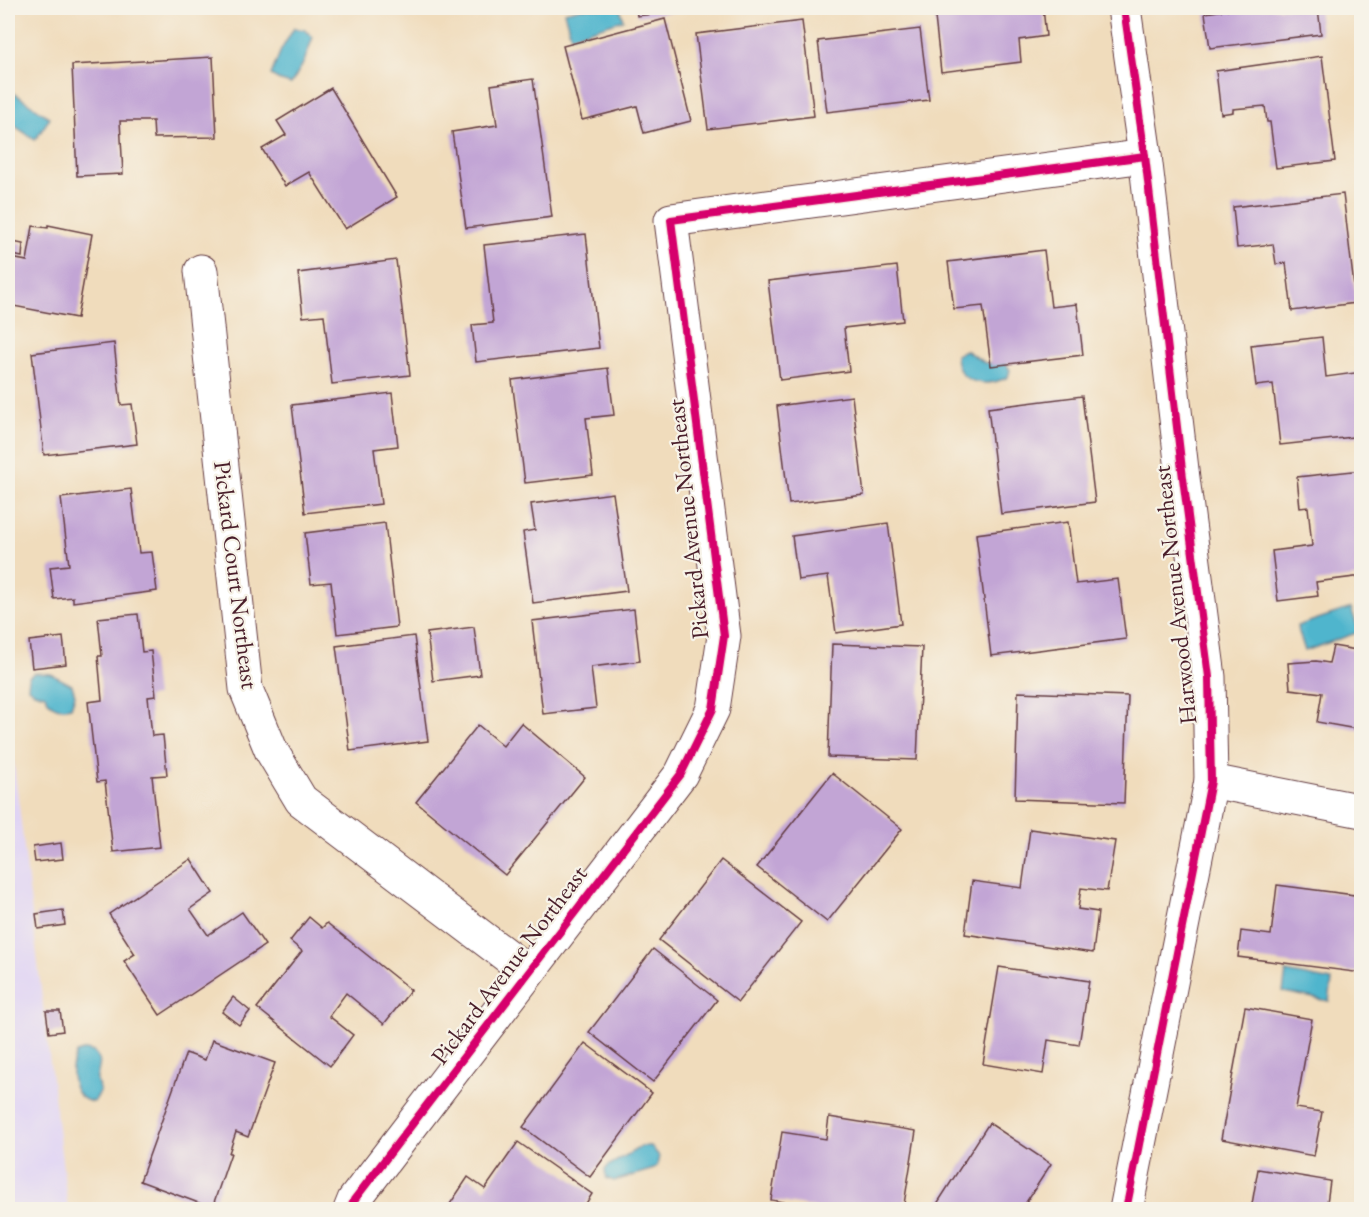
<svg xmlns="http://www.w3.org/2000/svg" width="1369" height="1217" font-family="'EB Garamond',serif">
<rect width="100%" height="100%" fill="#f7f3e8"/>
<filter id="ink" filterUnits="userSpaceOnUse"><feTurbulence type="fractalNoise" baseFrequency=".0167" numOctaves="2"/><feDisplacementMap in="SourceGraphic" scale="12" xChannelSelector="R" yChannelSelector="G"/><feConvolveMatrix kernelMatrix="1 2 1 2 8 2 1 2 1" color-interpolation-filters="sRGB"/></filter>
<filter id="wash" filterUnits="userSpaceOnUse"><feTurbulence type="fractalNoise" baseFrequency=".008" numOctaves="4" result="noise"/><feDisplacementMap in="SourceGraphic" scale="24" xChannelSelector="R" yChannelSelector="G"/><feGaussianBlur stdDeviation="1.35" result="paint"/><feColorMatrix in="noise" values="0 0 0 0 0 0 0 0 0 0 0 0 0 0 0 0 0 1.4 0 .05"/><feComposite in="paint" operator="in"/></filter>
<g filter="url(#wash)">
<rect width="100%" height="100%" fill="#f0dcbc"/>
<path fill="#e0d4f4" d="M8 714 44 1014 68 1209H8Z"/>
<g fill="#4fb5cd" stroke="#4c6a7c" stroke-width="1.5">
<path d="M581 8H620L623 20 571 36 564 12Z"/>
<path d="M294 28 305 30 313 37 304 62 291 84 281 81 271 75 281 50Z"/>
<path d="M8 89 50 118 35 140 8 121Z"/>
<path d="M965 350 985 363 1006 364 1010 370 1008 377C986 388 957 385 956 355Z"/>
<path d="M1351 608 1359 632 1305 651 1297 626Z"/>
<path d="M34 673 51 674 72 685 75 695 71 707C59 710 50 707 45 695L34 692 28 688 29 677Z"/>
<path d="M1286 972 1332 981 1329 1001 1283 992Z"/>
<path d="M86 1050 94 1052C102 1062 100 1064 97 1076 96 1081 99 1087 100 1092L94 1102C71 1100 68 1071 76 1053Z"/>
<path d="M642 1146H651L659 1156 657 1166 654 1169 614 1181 606 1178 605 1170 608 1166Z"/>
</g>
<g id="blocks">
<g fill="#c2a5d5">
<path d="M636 8H679V11L637 16Z"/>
<path d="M934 8H1043L1046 36 1019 40 1021 62 941 72Z"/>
<path d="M1239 8H1318L1321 34 1210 48 1205 13Z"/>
<path d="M665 19 691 121 644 133 637 106 582 120 563 46Z"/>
<path d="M802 21 814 116 708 129 696 34Z"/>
<path d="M920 29 929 100 827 112 818 41Z"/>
<path d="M1322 56 1335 161 1276 168 1270 122H1267L1265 106 1233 109V112L1221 114 1216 71Z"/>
<path d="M213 57 217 137 154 138 153 121H120L123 174 77 176 72 65Z"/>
<path d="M533 79 552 217 466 228 452 132 497 125 491 85Z"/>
<path d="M331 88 397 197 345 229 309 172 285 186 262 149 286 135 277 121Z"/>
<path d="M1343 194 1356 303 1292 311 1286 263 1276 264 1273 244 1237 248 1233 207Z"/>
<path d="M48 225 92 234 77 318 8 305V275L11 258 27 261 33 226 48 228Z"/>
<path d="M586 234 599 348 476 362 472 325 493 323 484 245Z"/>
<path d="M8 241 23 244 22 257 8 254Z"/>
<path d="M1044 250 1051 307 1077 304 1083 355 991 366 983 306 954 309 948 262Z"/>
<path d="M396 260 410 375 332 384 324 315 303 317 298 273Z"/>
<path d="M897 266 903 321 844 328 849 371 780 380 768 281Z"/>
<path d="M1322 337 1326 377 1362 372V436L1280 445 1273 384 1256 386 1251 345Z"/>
<path d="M114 343 121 405 132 404 137 444 44 455 32 353Z"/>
<path d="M608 368 614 415 586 418 593 475 525 483 512 380Z"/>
<path d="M392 393 398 446 374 449 381 504 305 513 292 405Z"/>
<path d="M852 396 864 495 789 504 777 406Z"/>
<path d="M1082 396 1095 502 1001 514 988 408Z"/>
<path d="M1362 470V576L1316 582 1318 596 1278 601 1272 551 1312 546 1308 507 1300 508 1297 477Z"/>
<path d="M131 489 139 553 152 552 157 591 73 602V597L54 599 50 567 69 565 61 498Z"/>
<path d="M613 493 627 591 533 603 523 532 535 530 531 504Z"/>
<path d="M1068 522 1076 584 1118 579 1126 639 991 656 976 534Z"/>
<path d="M385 523 397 627 337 634 331 582 311 584 305 533Z"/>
<path d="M888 523 901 624 836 633 828 576 798 580 792 536Z"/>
<path d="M634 609 640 661 591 667 596 708 543 714 532 621Z"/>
<path d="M138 614 142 652 151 651 156 696 148 697 152 736 163 735 167 775 152 776 160 847 113 852 105 781 97 782 88 702 102 700 98 656H102L98 618Z"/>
<path d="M474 627 480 675 433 681 427 633Z"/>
<path d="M414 636 428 741 350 751 336 646Z"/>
<path d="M63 637 66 664 32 668 29 641Z"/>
<path d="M832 644 922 647 917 760 828 757Z"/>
<path d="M1333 646 1362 651V730L1317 722 1322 693 1290 689 1288 663 1316 661 1329 663Z"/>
<path d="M1018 692 1128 696 1124 803 1015 799Z"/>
<path d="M521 723 585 777 505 875 416 802 478 725 503 746Z"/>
<path d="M832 773 902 829 827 922 757 867Z"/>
<path d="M1030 829 1115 841 1107 891 1081 888 1078 909 1098 912 1093 953 965 934 972 881 1022 888Z"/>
<path d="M61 843 63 859 35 862 33 847Z"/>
<path d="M191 859 213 893 190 909 208 935 242 912 265 945 160 1015 124 961 135 954 109 914Z"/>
<path d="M721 860 801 922 738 1002 659 940Z"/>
<path d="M1277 885 1362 896V973L1238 957 1241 931 1271 935Z"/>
<path d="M63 910 65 925 38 929 36 914Z"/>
<path d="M309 917 322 928 327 923 411 990 384 1024 346 993 329 1016 353 1035 330 1066 257 1008 302 951 290 941Z"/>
<path d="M653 949 717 1000 653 1082 589 1032Z"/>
<path d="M999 967 1089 981 1079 1045 1048 1040 1043 1074 983 1064Z"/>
<path d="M233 997 250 1011 239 1025 222 1012Z"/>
<path d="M1245 1007 1312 1019 1296 1108 1322 1112 1314 1156 1221 1139Z"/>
<path d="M46 1011H60L63 1031 49 1033Z"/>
<path d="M212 1040 275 1063 248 1137 236 1132 229 1153H231L212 1208 140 1181 186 1053 205 1060Z"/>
<path d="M585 1043 652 1093 590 1177 523 1127Z"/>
<path d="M829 1117 916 1131 903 1210H828L771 1200 782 1132 826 1139Z"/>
<path d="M989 1123 1051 1164 1021 1210H933Z"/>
<path d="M518 1142 592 1194 582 1210H446L468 1177 485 1189Z"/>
<path d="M1258 1169 1330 1181 1326 1210H1251Z"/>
</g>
</g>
</g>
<g filter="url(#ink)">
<use href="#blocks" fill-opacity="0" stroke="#633b41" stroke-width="1.5"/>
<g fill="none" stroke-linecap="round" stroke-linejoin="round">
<g stroke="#633b41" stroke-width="35">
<g id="minor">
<path d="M1124 8 1145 156 1183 478 1209 677 1211 781 1126 1210"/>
<path d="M201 271 246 689 271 750 301 800 528 972"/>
<path d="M1211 781 1362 811"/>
<path d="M350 1210 354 1200 681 774 713 709 724 636 671 220 1145 156"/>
</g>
</g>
<use href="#minor" stroke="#fff" stroke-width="33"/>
<g stroke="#f7f3e8" stroke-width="11">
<g id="cycleway">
<path d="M1124 8 1145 156 1183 478 1209 677 1211 781 1126 1210"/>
<path d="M350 1210 354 1200 681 774 713 709 724 636 671 220 1145 156"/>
</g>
</g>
<use href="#cycleway" stroke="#d6006c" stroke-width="8"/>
</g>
</g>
<g text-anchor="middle" stroke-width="4.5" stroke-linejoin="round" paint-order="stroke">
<g font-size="24" fill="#4a1f2b" stroke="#f7f3e8">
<text transform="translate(688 519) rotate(-96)" y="8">Pickard Avenue Northeast</text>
<text transform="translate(236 575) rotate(83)" y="8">Pickard Court Northeast</text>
<text transform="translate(1175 595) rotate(-96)" y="8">Harwood Avenue Northeast</text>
<text transform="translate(509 965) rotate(-53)" y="8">Pickard Avenue Northeast</text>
</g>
</g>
<rect width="1369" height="1217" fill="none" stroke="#f7f3e8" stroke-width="30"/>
</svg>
